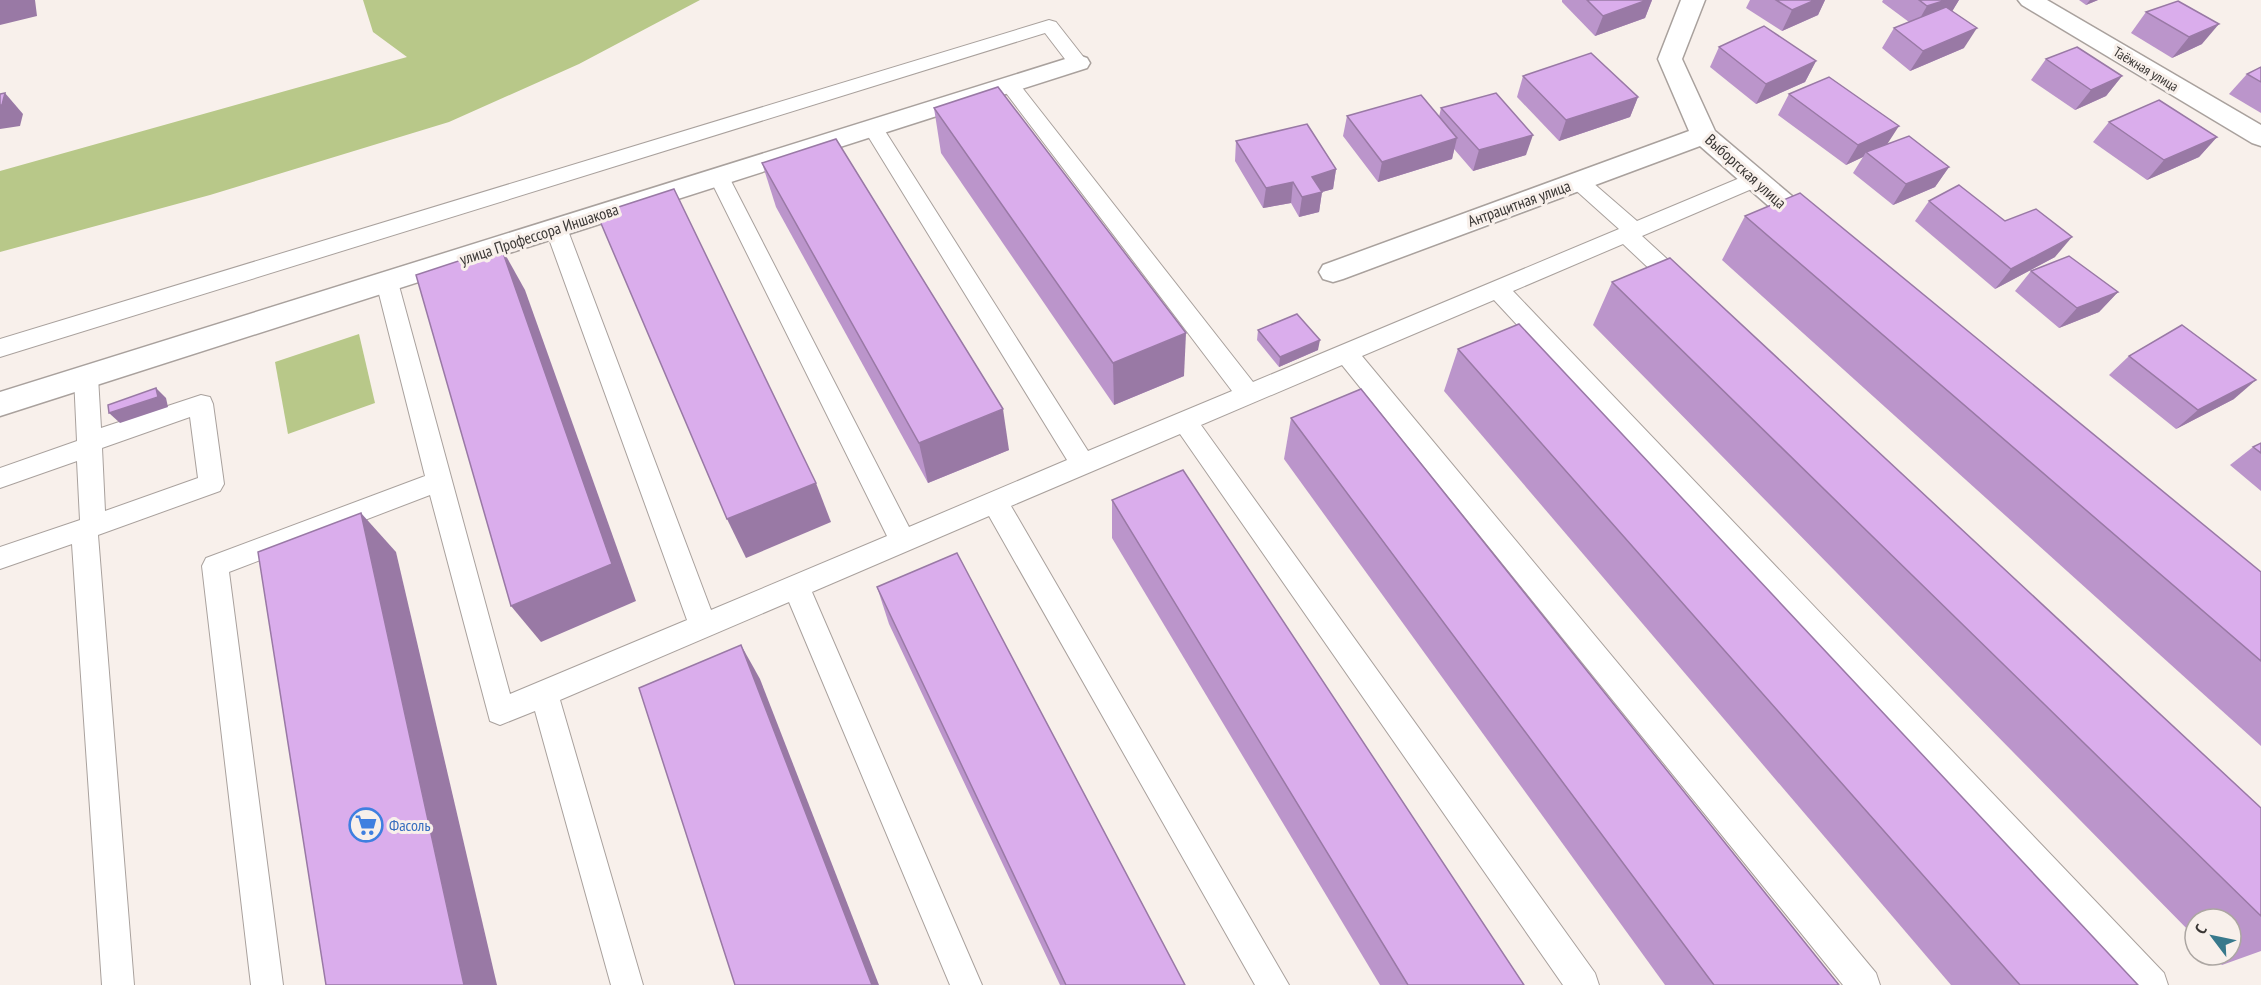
<svg xmlns="http://www.w3.org/2000/svg" width="2261" height="985" font-family="'PT Sans Narrow',sans-serif">
<rect width="100%" height="100%" fill="#f8f0eb"/>
<g fill="#b8c889">
<path d="M363 0H700L579 64 449 122 210 195 0 252V171L407 57 373 32Z"/>
<path d="M359 334 375 403 288 434 275 362Z"/>
</g>
<g fill="none" stroke-linecap="round" stroke-linejoin="round">
<g stroke="#a9a19d" stroke-width="2">
<g id="service">
<path d="M1049 20 1056 22 1085 59 1088 63 1085 67H1071L1045 33 0 357V339Z"/>
<path d="M1010 79 1017 81 1253 382 1619 229 1571 186 1568 181 1571 176 1578 174 1585 176 1637 221 1747 175 1754 173 1761 175 1764 180 1761 185 1642 236 1690 280 1693 286 1690 292 1682 294 1674 292 1623 244 1513 291 2164 973 2168 985H2130L1494 300 1362 356 1876 973 1880 985H1843L1342 365 1201 425 1595 973 1599 985H1563L1180 434 1011 506 1289 985H1255L989 516 812 592 982 985H950L789 602 560 700 643 985H611L535 711 500 725 490 721 430 495 229 572 283 985H251L202 566 206 558 425 476 376 282 379 276 387 274 395 276 398 282 510 694 687 620 545 228 548 223 556 220 564 223 567 228 711 610 887 536 709 177 712 172 719 170 726 172 729 177 909 527 1067 460 863 128 866 123 873 121 880 123 1088 451 1232 391 1003 89 1000 85 1003 81Z"/>
<path d="M86 368 94 371 98 377 101 428 201 395 210 397 213 404 224 484 220 491 98 535 134 985H102L72 544 0 569V547L80 520 77 461 0 488V468L77 441 74 377 78 371ZM190 417 198 478 105 511 102 448Z"/>
</g>
</g>
<g stroke="#a9a19d" stroke-width="3">
<g id="minor">
<path d="M1681 0H1705L1682 59 1715 131 1824 223 1828 230 1824 237 1814 240 1804 237 1700 146 1343 279 1333 282 1323 279 1319 272 1323 265 1689 131 1658 59Z"/>
<path d="M2018 0H2047L2261 125V146L2252 143 2022 5Z"/>
<path d="M1078 55 1087 58 1090 63 1087 68 0 416V392Z"/>
</g>
</g>
<use href="#service" fill="#fff" fill-rule="evenodd"/>
<use href="#minor" fill="#fff" fill-rule="evenodd"/>
</g>
<g fill="#bb95cb">
<path d="M1562 0H1652L1645 18 1595 36 1562 2Z"/>
<path d="M1750 0H1825L1818 15 1782 31 1746 8Z"/>
<path d="M1883 0H1959L1952 11 1964 48 1910 71 1882 48 1894 28 1909 22 1882 2Z"/>
<path d="M2079 0H2098L2086 5Z"/>
<path d="M2146 12 2202 44 2172 58 2131 33Z"/>
<path d="M1719 47 1816 61 1805 82 1756 104 1710 67Z"/>
<path d="M2046 59 2122 76 2106 96 2075 110 2031 80Z"/>
<path d="M2261 67V113L2229 94 2247 74Z"/>
<path d="M1523 76 1638 97 1630 117 1559 141 1517 97Z"/>
<path d="M1789 94 1887 144 1949 167 1935 187 1893 205 1853 173 1863 157 1846 165 1778 115Z"/>
<path d="M934 108 1184 376 1114 405 941 153Z"/>
<path d="M1441 108 1526 155 1473 171 1454 149 1452 159 1378 182 1343 136 1347 116 1439 117Z"/>
<path d="M2109 122 2217 137 2199 157 2147 180 2093 142Z"/>
<path d="M1236 141 1336 169 1333 189 1322 192 1319 212 1299 217 1291 203 1263 208 1235 161Z"/>
<path d="M762 163 1009 450 928 483 776 207Z"/>
<path d="M1929 201 2005 221 2055 257 1995 289 1915 221Z"/>
<path d="M1745 216 2261 572V746L1722 260Z"/>
<path d="M2031 271 2118 292 2099 312 2059 328 2015 291Z"/>
<path d="M1612 282 2261 808V951L2222 965 2212 955H2231V919H2195V937L1593 325Z"/>
<path d="M1258 330 1318 350 1279 367 1257 340Z"/>
<path d="M1458 349 2138 985H1951L1444 391Z"/>
<path d="M2129 356 2234 399 2176 429 2109 375Z"/>
<path d="M1291 418 1839 985H1665L1284 459Z"/>
<path d="M2261 443V491L2230 465 2253 447Z"/>
<path d="M1112 500 1524 985H1380L1112 538Z"/>
<path d="M877 587 1185 985H1060L889 624Z"/>
</g>
<g fill="#9979a5">
<path d="M0 0H35L37 16 0 25Z"/>
<path d="M1647 0H1652L1645 18 1595 36 1603 16Z"/>
<path d="M1815 0H1825L1818 15 1782 31 1792 10Z"/>
<path d="M1946 0H1959L1950 15 1915 27 1927 6Z"/>
<path d="M2090 0H2098L2086 5Z"/>
<path d="M2219 24 2202 44 2172 58 2189 37Z"/>
<path d="M1977 28 1964 48 1910 71 1923 51Z"/>
<path d="M1816 61 1805 82 1756 104 1766 84Z"/>
<path d="M2122 76 2106 96 2075 110 2091 90Z"/>
<path d="M5 93 23 114 20 126 0 129V105Z"/>
<path d="M1638 97 1630 117 1559 141 1566 120Z"/>
<path d="M1899 126 1886 146 1866 152 1863 157 1846 165 1858 145Z"/>
<path d="M1533 135 1526 155 1473 171 1479 150Z"/>
<path d="M2217 137 2199 157 2147 180 2164 160Z"/>
<path d="M1457 138 1452 159 1378 182 1382 162Z"/>
<path d="M1949 167 1935 187 1893 205 1906 184Z"/>
<path d="M1336 169 1333 189 1322 192 1319 212 1299 217 1302 197 1312 177Z"/>
<path d="M1293 182 1291 203 1263 208 1266 188Z"/>
<path d="M2072 237 2055 257 1995 289 2011 269Z"/>
<path d="M501 247 525 290 636 601 541 642 511 606Z"/>
<path d="M2118 292 2099 312 2059 328 2077 308Z"/>
<path d="M1186 333 1184 376 1114 405 1113 363Z"/>
<path d="M1320 340 1318 350 1279 367 1280 357Z"/>
<path d="M2256 380 2234 399 2176 429 2198 410Z"/>
<path d="M156 388 166 398 168 407 120 423 109 413Z"/>
<path d="M1003 409 1009 450 928 483 919 443Z"/>
<path d="M816 483 831 522 746 558 727 519Z"/>
<path d="M361 513 396 552 497 985H464Z"/>
<path d="M741 645 760 679 879 985H872Z"/>
</g>
<g fill="#daadec" stroke="#9979a5" stroke-width="1.5">
<path d="M1587 0H1647L1603 16Z"/>
<path d="M1776 0H1815L1792 10Z"/>
<path d="M1919 0H1946L1927 6Z"/>
<path d="M2178 1 2219 24 2189 37 2146 12Z"/>
<path d="M1946 7 1977 28 1923 51 1894 28Z"/>
<path d="M1764 26 1816 61 1766 84 1719 47Z"/>
<path d="M2077 47 2122 76 2091 90 2046 59Z"/>
<path d="M1591 53 1638 97 1566 120 1523 76Z"/>
<path d="M2261 67V82L2247 74Z"/>
<path d="M1829 77 1899 126 1858 145 1789 94Z"/>
<path d="M998 87 1186 333 1113 363 934 108Z"/>
<path d="M5 93 2 105H0V94Z"/>
<path d="M1496 93 1533 135 1479 150 1441 108Z"/>
<path d="M1421 95 1457 138 1382 162 1347 116Z"/>
<path d="M2159 100 2217 137 2164 160 2109 122Z"/>
<path d="M1307 124 1336 169 1312 177 1322 192 1302 197 1293 182 1266 188 1236 141Z"/>
<path d="M1909 136 1949 167 1906 184 1866 152Z"/>
<path d="M836 139 1003 409 919 443 762 163Z"/>
<path d="M1959 185 2005 221 2036 209 2072 237 2011 269 1929 201Z"/>
<path d="M674 189 816 483 727 519 597 214Z"/>
<path d="M1800 193 2261 572V661L1745 216Z"/>
<path d="M501 247 612 564 511 606 416 275Z"/>
<path d="M2069 256 2118 292 2077 308 2031 271Z"/>
<path d="M1670 258 2261 808V916L1612 282Z"/>
<path d="M1297 314 1320 340 1280 357 1258 330Z"/>
<path d="M1519 324 2138 985H2020L1458 349Z"/>
<path d="M2182 325 2256 380 2198 410 2129 356Z"/>
<path d="M156 388 158 397 109 413 108 405Z"/>
<path d="M1361 389 1839 985H1714L1291 418Z"/>
<path d="M2261 443V453L2253 447Z"/>
<path d="M1183 470 1524 985H1408L1112 500Z"/>
<path d="M361 513 464 985H326L258 552Z"/>
<path d="M957 553 1185 985H1066L877 587Z"/>
<path d="M741 645 872 985H735L639 688Z"/>
</g>
<defs>
<g id="supermarket-ring" transform="scale(1.725)"><circle r="9.5" fill="#f8f0eb" stroke="#3f7fe0" stroke-width="1.5"/><path d="M-6-5.5h2.5l.6 2H6L4.5 2H-2.5L-4.4-4H-6ZM-1.5 3.2a1.3 1.3 0 1 0 .1 0ZM3 3.2a1.3 1.3 0 1 0 .1 0Z" fill="#3f7fe0"/></g>
</defs>
<g fill-rule="evenodd">
<use href="#supermarket-ring" x="366" y="825"/>
</g>
<g text-anchor="middle" stroke-width="6" stroke-linejoin="round" paint-order="stroke">
<g font-size="14" fill="#393634" stroke="#f8f0eb">
<text transform="translate(2146 69) rotate(31)" y="5">Таёжная улица</text>
</g>
<g font-size="16" fill="#393634" stroke="#f8f0eb">
<text transform="translate(1746 171) rotate(42)" y="6">Выборгская улица</text>
<text transform="translate(1519 203) rotate(-20)" y="6">Антрацитная улица</text>
<text transform="translate(539 234) rotate(-18)" y="6">улица Профессора Иншакова</text>
</g>
<g font-size="16" fill="#366cbe" stroke="#f8f0eb" text-anchor="start">
<text x="389" y="831">Фасоль</text>
</g>
</g>
<g transform="translate(2213 937) rotate(302)"><circle r="28" fill="#f8f0eb" stroke="#aca6a2" stroke-width="1.5"/>
<path d="M0-4.5L10 22L0 15L-10 22Z" fill="#38798c"/>
<text y="-9" font-size="16" font-weight="bold" text-anchor="middle" fill="#393634">С</text>
</g>
</svg>
